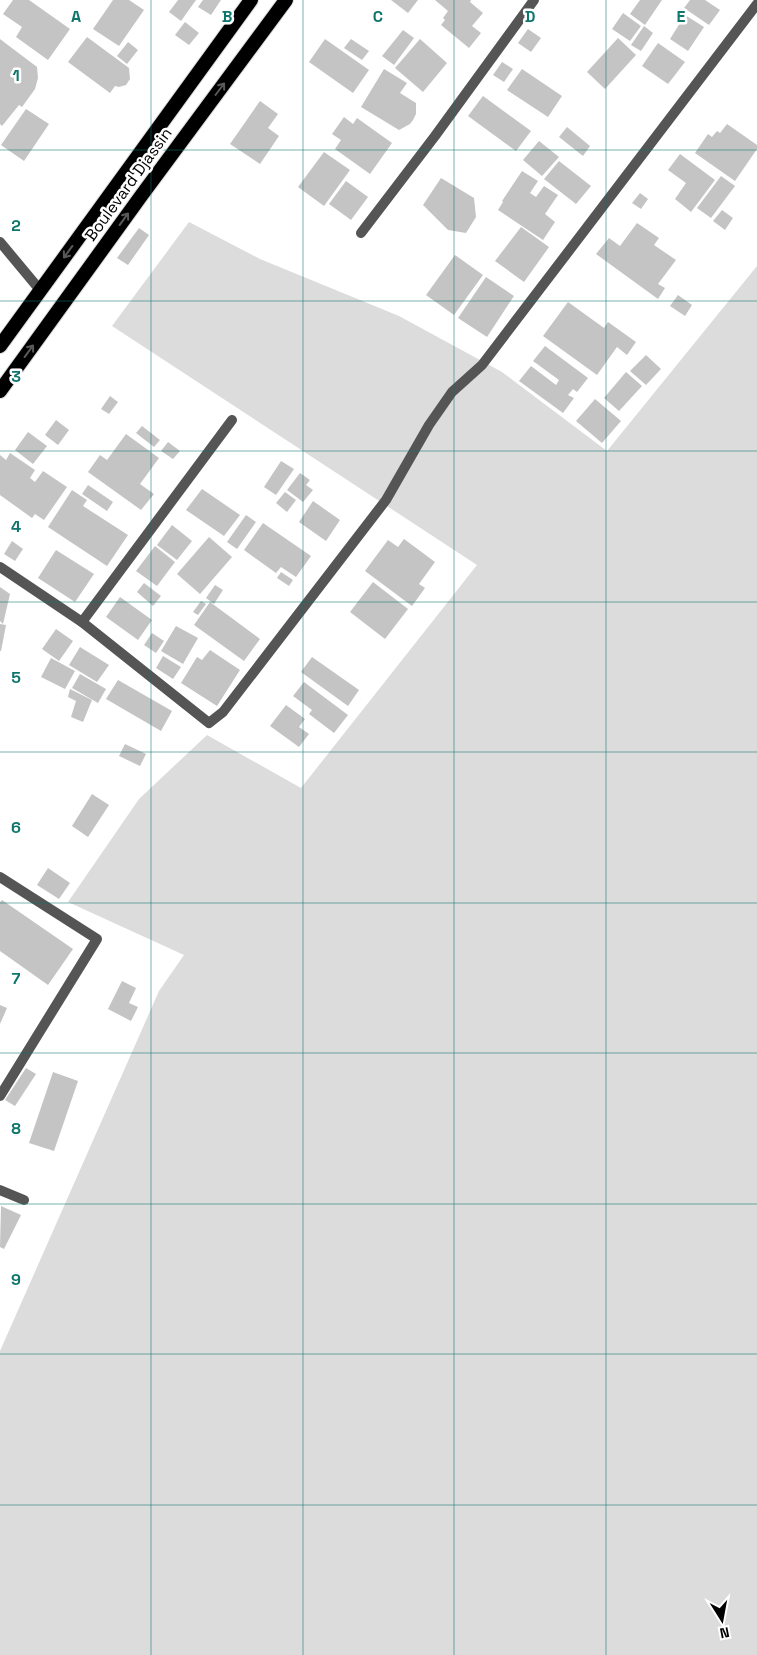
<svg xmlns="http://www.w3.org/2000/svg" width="757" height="1655" font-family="'Space Grotesk',sans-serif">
<rect width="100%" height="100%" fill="#fff"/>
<path fill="#dcdcdc" d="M189 222 260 259 399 316 502 372 607 451 757 266V1655H0V1351L159 991 184 955 68 902 139 799 207 735 301 788 477 565 112 326Z"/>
<g fill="#c4c4c4">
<path d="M13 0H29L70 29 48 60 16 37 22 27 3 14Z"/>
<path d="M113 0H129L144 10 119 46 93 29Z"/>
<path d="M178 0H196L181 21 169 12Z"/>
<path d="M203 0H221L211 15 198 7Z"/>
<path d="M391 0H418L408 13Z"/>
<path d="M435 0H471L470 2 483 13 472 26 481 33 469 48 441 25 445 20 443 18 448 11Z"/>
<path d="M640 0H662L645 25 630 14Z"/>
<path d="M690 0H705L720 10 709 25 684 8Z"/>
<path d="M623 13 641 26 630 41 612 29Z"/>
<path d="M685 15 704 27 688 51 670 39Z"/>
<path d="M185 22 199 33 189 45 175 35Z"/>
<path d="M644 26 653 33 641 51 631 45Z"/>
<path d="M528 29 541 38 531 52 518 43Z"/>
<path d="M403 30 414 38 394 65 382 56Z"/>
<path d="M87 37 129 68 130 79 126 85 119 87 115 86 110 93 68 62Z"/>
<path d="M618 38 636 55 605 89 587 72Z"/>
<path d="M0 39 37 67 38 78 35 89 22 107 19 105 2 126 0 124Z"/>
<path d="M325 39 369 70 353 93 309 62Z"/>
<path d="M351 39 369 51 362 60 344 48Z"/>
<path d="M420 39 447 63 423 92 395 68Z"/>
<path d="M128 42 138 50 127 64 117 56Z"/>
<path d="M658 43 685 62 668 84 642 66Z"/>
<path d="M502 62 513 69 504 82 493 75Z"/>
<path d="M384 69 407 83 400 93 416 103V114L413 120 410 124 399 130 361 107Z"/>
<path d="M522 69 562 96 548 117 507 90Z"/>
<path d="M483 96 531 131 516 151 468 116Z"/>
<path d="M260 101 278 114 268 128 279 136 260 164 230 144Z"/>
<path d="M26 109 49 124 24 161 1 145Z"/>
<path d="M344 117 353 124 357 118 392 143 370 174 335 149 341 140 332 134Z"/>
<path d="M727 124 757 145V149L735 181 695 153 708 134 712 137 717 131 720 133Z"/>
<path d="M567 127 590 146 583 156 559 137Z"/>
<path d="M539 141 559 157 542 176 523 160Z"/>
<path d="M324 152 350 170 324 206 298 187Z"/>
<path d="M680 154 715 180 691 212 675 199 686 183 668 170Z"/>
<path d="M559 161 591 186 576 204 544 179Z"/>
<path d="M522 171 538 181 530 193 536 197 544 186 558 195 545 214 555 222 543 240 498 210 503 202 502 201Z"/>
<path d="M721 176 735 186 711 218 697 208Z"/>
<path d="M441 178 474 198 476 217 466 233 448 230 423 205Z"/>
<path d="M346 181 368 197 351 220 329 204Z"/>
<path d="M640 193 648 199 641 209 632 203Z"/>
<path d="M722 210 733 218 725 230 713 221Z"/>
<path d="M637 223 659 238 654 245 676 260 658 284 665 288 658 299 596 254 609 238 620 246Z"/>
<path d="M521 227 549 247 524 282 495 261Z"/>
<path d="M139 228 149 235 128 265 117 258Z"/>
<path d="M455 255 483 275 454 315 426 295Z"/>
<path d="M486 277 514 296 487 337 458 318Z"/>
<path d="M678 295 692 305 685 316 670 306Z"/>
<path d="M568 302 604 328 608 322 636 342 627 355 617 347 597 375 543 336Z"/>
<path d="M545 346 588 378 577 392 573 389 568 395 574 398 563 413 519 381 531 366 556 385 559 380 533 361Z"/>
<path d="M646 355 661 369 646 385 630 371Z"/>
<path d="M626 372 642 386 619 411 604 398Z"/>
<path d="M110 396 118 402 109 414 101 409Z"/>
<path d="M595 399 621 421 602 443 576 421Z"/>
<path d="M56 420 69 430 58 445 45 435Z"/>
<path d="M142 426 160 440 154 447 136 433Z"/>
<path d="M28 432 47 446 33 464 15 450Z"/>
<path d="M126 434 159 458 140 484 154 494 141 510 88 472 100 455 107 460Z"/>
<path d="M168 442 180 451 173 459 161 451Z"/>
<path d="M10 453 35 470 30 478 35 482 43 471 67 487 44 520 35 514 32 518 0 495V455L6 460Z"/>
<path d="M281 461 294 469 276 495 264 487Z"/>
<path d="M300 473 310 480 306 485 313 490 303 502 287 490Z"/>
<path d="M88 485 113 502 107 511 82 494Z"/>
<path d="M202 489 240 515 224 536 186 510Z"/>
<path d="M72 490 87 500 83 506 128 535 107 566 48 527Z"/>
<path d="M285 492 296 500 287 512 276 503Z"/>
<path d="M313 501 340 520 326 541 299 522Z"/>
<path d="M246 515 256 522 237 549 227 542Z"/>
<path d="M263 523 311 556 296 577 281 567 276 573 244 550Z"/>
<path d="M172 525 192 541 177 560 157 545Z"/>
<path d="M209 537 232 557 200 594 177 574Z"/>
<path d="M404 539 435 562 419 584 425 588 412 606 365 571 388 540 398 547Z"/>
<path d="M12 541 23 549 15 561 4 554Z"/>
<path d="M155 546 175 562 157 586 136 571Z"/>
<path d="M56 550 94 574 75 602 38 578Z"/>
<path d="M281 572 293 580 289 586 277 578Z"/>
<path d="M373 582 408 609 385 639 350 612Z"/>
<path d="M144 583 161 596 153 606 137 592Z"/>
<path d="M215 585 223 590 214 604 206 598Z"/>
<path d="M0 587 10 594 3 624 0 621Z"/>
<path d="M120 597 152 620 138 640 106 617Z"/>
<path d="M201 601 206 604 198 615 193 612Z"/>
<path d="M210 602 260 639 244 661 194 625Z"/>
<path d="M0 624 6 625 1 651H0Z"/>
<path d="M176 626 198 638 183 664 161 651Z"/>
<path d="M56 629 73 641 59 661 42 649Z"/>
<path d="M152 633 164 641 156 653 144 645Z"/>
<path d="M80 647 109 665 97 682 69 665Z"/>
<path d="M210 650 240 670 217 706 181 683 197 657 202 660Z"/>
<path d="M163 656 181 667 173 679 156 668Z"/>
<path d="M312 657 359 690 348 706 301 672Z"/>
<path d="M51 658 75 671 65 689 41 677Z"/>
<path d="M80 674 106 689 98 703 72 688Z"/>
<path d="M118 680 172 711 161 731 106 699Z"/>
<path d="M304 682 348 715 334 733 309 714 312 710 293 696Z"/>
<path d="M70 689 92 700 83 722 71 717 76 701 68 697Z"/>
<path d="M286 705 305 719 299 727 309 734 299 747 270 726Z"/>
<path d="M125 744 146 754 140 766 119 756Z"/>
<path d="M92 794 109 805 88 837 72 826Z"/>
<path d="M48 868 70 883 59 899 37 885Z"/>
<path d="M2 900 73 949 48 985 0 951V902Z"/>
<path d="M122 981 136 988 129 1003 138 1007 131 1021 108 1009Z"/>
<path d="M0 1005 7 1008 0 1024Z"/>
<path d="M26 1068 36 1074 15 1106 5 1100Z"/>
<path d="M53 1072 78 1081 54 1151 29 1143Z"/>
<path d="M1 1206 21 1215 4 1249 0 1247Z"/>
</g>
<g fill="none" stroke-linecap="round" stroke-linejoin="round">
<g stroke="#dbdbdb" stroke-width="16">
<g id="trunk">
<path d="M0 346 251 0"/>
<path d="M0 391 141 196 286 0"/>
</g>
</g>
<g stroke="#555" stroke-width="10">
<path d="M361 233 435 136 534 0"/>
<path d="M0 242 40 290"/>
<path d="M0 567 82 622 209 723 223 712 386 500 429 425 452 392 482 365 757 4"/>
<path d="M82 622 232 420"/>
<path d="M0 877 97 939 0 1096"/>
<path d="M0 1190 24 1200"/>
</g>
<use href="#trunk" stroke="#000" stroke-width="14"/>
</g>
<defs><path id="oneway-shaft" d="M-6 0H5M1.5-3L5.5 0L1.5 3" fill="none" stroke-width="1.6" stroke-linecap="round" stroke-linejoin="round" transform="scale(1.25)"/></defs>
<g stroke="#595959">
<use href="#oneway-shaft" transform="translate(220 89) rotate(-53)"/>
<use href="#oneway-shaft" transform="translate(124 219) rotate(-54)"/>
<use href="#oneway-shaft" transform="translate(68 252) rotate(126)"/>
<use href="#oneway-shaft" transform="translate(29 351) rotate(-54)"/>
</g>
<path fill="none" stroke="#0f766e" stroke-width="1" stroke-opacity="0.55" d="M151 0V1655M303 0V1655M454 0V1655M606 0V1655M0 150H757M0 301H757M0 451H757M0 602H757M0 752H757M0 903H757M0 1053H757M0 1204H757M0 1354H757M0 1505H757"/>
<g text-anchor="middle" stroke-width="5" stroke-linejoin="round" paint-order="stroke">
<g font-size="16" fill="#000" stroke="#fff">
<text transform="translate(128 184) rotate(-54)" y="6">Boulevard Djassin</text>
</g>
</g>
<g font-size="16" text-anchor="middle" font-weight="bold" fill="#0f766e" stroke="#fff" stroke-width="5" stroke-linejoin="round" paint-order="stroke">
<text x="76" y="22">A</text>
<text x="227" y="22">B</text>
<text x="378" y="22">C</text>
<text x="530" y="22">D</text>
<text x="681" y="22">E</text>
<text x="16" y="81">1</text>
<text x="16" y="231">2</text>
<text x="16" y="382">3</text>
<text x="16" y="532">4</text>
<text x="16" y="683">5</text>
<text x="16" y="833">6</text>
<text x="16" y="984">7</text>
<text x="16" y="1134">8</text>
<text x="16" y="1285">9</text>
</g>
<g transform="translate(722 1620) rotate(169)" stroke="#ffffff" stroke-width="4" paint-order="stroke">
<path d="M0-4L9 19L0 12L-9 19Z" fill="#000000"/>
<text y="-8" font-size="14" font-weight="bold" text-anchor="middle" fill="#000000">N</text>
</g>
</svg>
